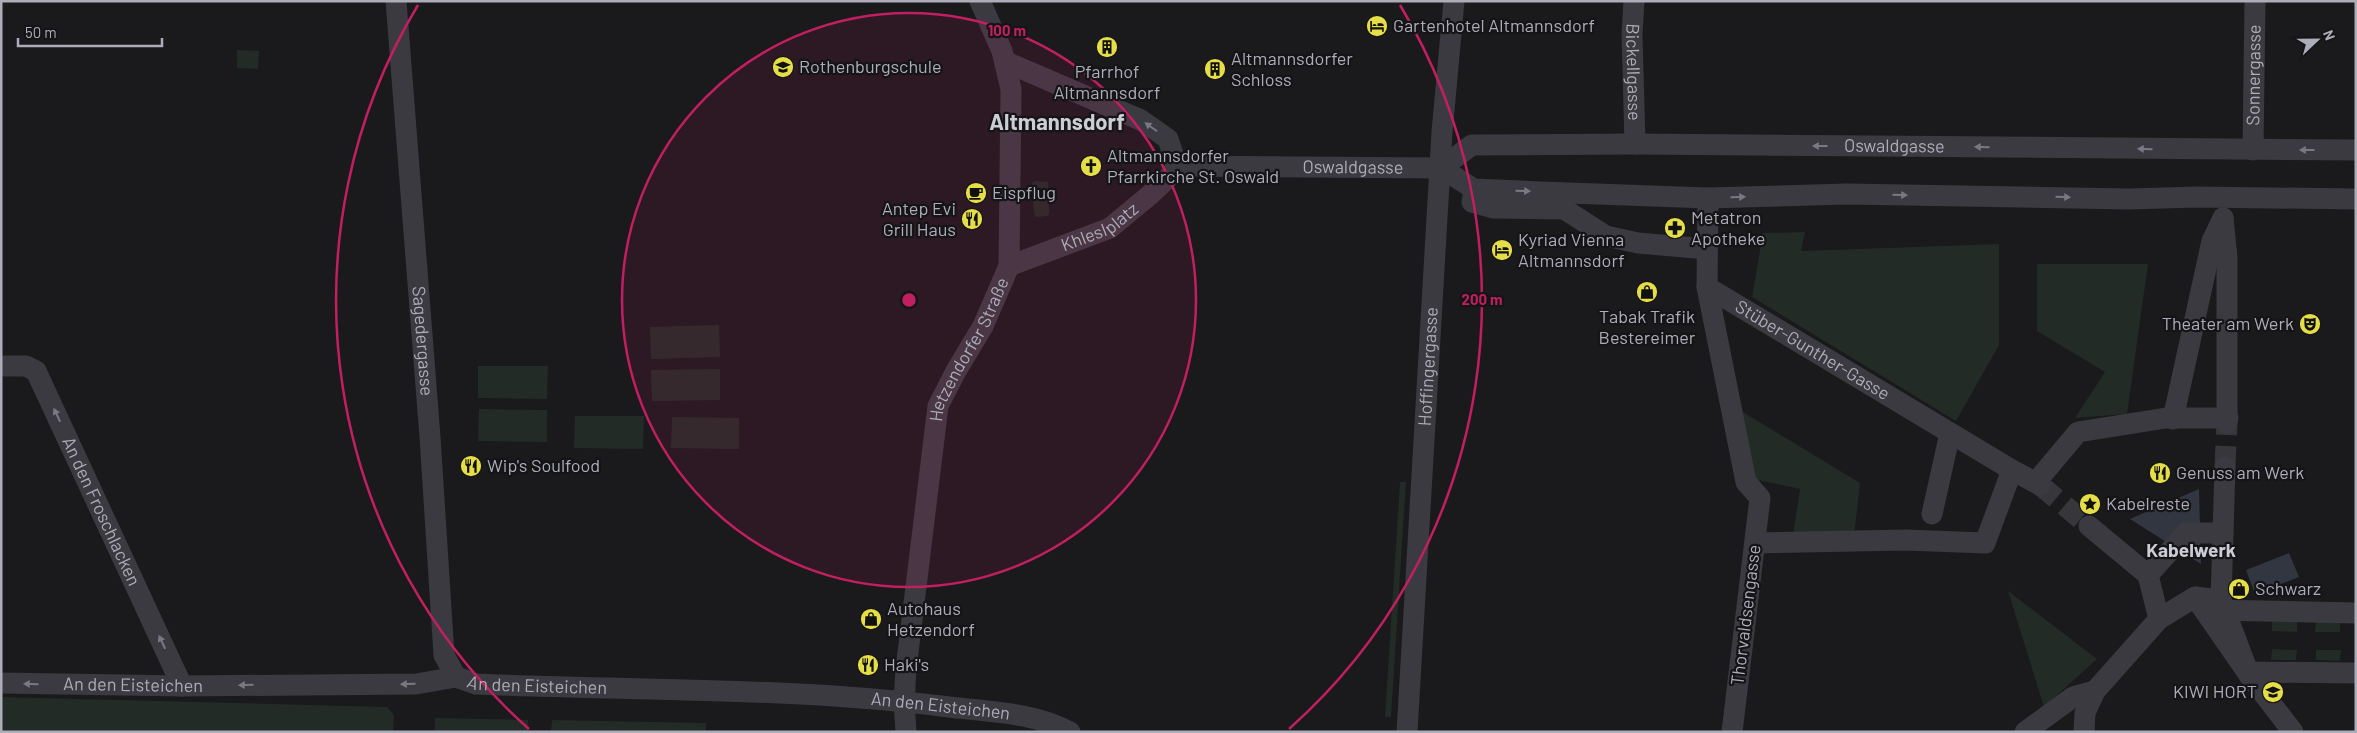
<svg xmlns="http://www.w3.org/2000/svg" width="2357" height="733" font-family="Barlow,sans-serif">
<rect width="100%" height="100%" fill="#1a191b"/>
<g fill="#232b26">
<path d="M237 50 259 51 258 69 237 68Z"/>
<path d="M1035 181 1048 182 1049 214 1047 216 1036 217 1034 214 1032 183Z"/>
<path d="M1805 232 1801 251 1999 244V345L1956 421 1752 297 1763 233Z"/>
<path d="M2037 264H2148L2127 414 2075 418 2105 372 2037 331Z"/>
<path d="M719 325 720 357 651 359 650 327Z"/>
<path d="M478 366H548L547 399 478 398Z"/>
<path d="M720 369V400L652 401 651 370Z"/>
<path d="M479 409 547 410V442L478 441Z"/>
<path d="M1738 409 1860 483 1854 537 1793 535 1800 489 1753 479Z"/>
<path d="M575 416H644L643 449 574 448Z"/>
<path d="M672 417 739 418V449L671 448Z"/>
<path d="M1400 482H1406L1391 717H1385Z"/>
<path d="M2008 591 2097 659 2044 707Z"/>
<path d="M2272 620 2297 621V632L2272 631Z"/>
<path d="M2316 621H2340V632H2315Z"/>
<path d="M2272 649 2297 650 2296 660H2271Z"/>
<path d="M2316 650H2341L2340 661 2316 660Z"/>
<path d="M1 697 387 707 394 715 393 732H1Z"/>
<path d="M435 718 528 720V732H435Z"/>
<path d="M552 720 706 723V732H551Z"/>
</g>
<g fill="#323640">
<path d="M2199 489 2201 564 2130 519Z"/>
<path d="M2289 553 2299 577 2255 594 2246 570Z"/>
</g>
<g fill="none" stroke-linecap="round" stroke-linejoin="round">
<g stroke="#37373b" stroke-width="21" stroke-dasharray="21 11" stroke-linecap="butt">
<path d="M2225 467 2227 423"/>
<path d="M2040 485 2089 526"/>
</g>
<g stroke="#3b3a40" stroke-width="21">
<path id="s1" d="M396 1 430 437 444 655 456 677"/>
<path id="s2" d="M1634 1 1632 34 1635 144"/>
<path d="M1006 62 1141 120 1168 139 1177 166"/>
<path id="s3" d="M2253 150 2255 1"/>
<path id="s4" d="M1177 166 1441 168 1474 189 1541 192 1708 198 1847 194 2128 199 2197 197 2356 199"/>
<path id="s5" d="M1441 168 1472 145 1635 144 2356 150"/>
<path d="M1474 189 1472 202 1494 208 1564 209 1606 236 1638 243 1707 249"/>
<path id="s6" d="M1708 198 1707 287 2012 470 2040 485"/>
<path d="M2223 218 2227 258V423"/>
<path id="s7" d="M1009 266 1110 228 1151 194 1170 176 1177 166"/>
<path d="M1707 287 1746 482 1760 498 1732 732"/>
<path id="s8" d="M1 366H26L36 371 182 686"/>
<path d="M2173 419 2212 241 2223 218"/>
<path d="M2225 467 2221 600 2250 677"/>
<path d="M2036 482 2078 432 2166 418H2228"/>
<path d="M1932 514 1950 433"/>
<path d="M2089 526 2148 575 2159 619"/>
<path d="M1755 543 1906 540 1985 543 2012 470"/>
<path d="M2148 575 2186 533H2223"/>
<path d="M2195 597 2247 672 2293 732"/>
<path d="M2213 610 2356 613"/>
<path d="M2247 672 2356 673"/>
<path id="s9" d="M1 683 182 686 416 684 456 677 476 684C631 691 787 687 941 706 984 712 1031 711 1070 732"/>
<path id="s10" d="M906 732 904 702 906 669 938 406 956 371 983 326 1009 266 1011 89 1002 51 980 1"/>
<path id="s11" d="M1407 732 1442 132 1454 1"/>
<path d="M2025 732 2073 697 2095 691"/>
<path d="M2084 732 2085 713 2095 691 2159 619 2195 597 2221 600"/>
</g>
</g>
<defs><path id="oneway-solid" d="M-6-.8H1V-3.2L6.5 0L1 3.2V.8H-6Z" transform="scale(1.25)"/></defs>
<g fill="#7a7983">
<use href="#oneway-solid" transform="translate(1151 127) rotate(-145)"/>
<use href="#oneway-solid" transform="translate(1820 146) rotate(-180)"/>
<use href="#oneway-solid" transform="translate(1982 147) rotate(-179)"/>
<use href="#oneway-solid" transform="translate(2145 149) rotate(-179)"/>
<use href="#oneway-solid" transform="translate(2307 150) rotate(-180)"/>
<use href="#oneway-solid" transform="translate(1523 191) rotate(2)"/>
<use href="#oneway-solid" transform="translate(1900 195) rotate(1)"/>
<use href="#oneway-solid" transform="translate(1738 197) rotate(-1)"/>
<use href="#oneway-solid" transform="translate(2063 197) rotate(1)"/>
<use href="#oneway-solid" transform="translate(57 415) rotate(-115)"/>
<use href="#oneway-solid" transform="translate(162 642) rotate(-115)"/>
<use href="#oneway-solid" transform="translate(31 684) rotate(-179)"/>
<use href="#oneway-solid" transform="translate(408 684) rotate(179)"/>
<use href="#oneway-solid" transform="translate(246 685) rotate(179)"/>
</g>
<circle cx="909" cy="300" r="287" fill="#c11f60" fill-opacity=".12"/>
<g fill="none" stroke="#c11f60" stroke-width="2.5">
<circle cx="909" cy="300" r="287"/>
<path d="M529 729A573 573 0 0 1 418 5M1400 5A573 573 0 0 1 1289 729"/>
</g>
<defs>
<g id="hotel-disc" transform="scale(1.125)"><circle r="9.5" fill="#e5de47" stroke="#151416"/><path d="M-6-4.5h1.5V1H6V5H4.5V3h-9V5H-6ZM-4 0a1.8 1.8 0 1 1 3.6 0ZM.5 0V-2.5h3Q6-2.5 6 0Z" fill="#111"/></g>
<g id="building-disc" transform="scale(1.125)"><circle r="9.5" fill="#e5de47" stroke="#151416"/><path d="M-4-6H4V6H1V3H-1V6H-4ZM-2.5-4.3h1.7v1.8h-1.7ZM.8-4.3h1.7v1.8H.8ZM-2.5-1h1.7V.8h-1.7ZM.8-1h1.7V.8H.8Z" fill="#111"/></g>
<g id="school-disc" transform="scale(1.125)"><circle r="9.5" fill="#e5de47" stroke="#151416"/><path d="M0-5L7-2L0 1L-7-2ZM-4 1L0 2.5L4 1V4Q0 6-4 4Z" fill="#111"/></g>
<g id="church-disc" transform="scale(1.125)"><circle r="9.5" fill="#e5de47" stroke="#151416"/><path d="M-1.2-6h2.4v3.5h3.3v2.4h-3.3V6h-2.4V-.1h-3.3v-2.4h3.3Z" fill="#111"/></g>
<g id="cafe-disc" transform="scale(1.125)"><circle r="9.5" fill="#e5de47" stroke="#151416"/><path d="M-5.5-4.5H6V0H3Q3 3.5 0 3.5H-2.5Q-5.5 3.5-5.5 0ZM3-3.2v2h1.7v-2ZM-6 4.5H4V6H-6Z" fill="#111"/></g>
<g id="restaurant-disc" transform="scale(1.125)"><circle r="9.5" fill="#e5de47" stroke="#151416"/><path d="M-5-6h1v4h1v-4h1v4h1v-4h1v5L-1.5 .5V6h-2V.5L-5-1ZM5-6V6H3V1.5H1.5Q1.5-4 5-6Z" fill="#111"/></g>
<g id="pharmacy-disc" transform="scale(1.125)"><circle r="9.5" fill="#e5de47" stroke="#151416"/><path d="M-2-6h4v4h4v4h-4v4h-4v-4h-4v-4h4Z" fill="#111"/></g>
<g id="shop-disc" transform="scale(1.125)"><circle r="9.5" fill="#e5de47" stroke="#151416"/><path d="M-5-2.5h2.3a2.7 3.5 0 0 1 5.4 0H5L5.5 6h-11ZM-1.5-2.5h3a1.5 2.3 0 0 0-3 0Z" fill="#111"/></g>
<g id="theatre-disc" transform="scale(1.125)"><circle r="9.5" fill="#e5de47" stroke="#151416"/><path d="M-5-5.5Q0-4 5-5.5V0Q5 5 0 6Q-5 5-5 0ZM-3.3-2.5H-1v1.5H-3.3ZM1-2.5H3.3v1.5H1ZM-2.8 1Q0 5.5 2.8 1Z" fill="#111"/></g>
<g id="sight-disc" transform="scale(1.125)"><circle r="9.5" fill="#e5de47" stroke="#151416"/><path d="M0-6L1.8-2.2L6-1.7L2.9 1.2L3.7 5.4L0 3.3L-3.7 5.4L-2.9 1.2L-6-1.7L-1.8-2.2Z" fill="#111"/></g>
</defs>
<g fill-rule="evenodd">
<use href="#hotel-disc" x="1377" y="26"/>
<use href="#building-disc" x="1107" y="47"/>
<use href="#school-disc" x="783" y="67"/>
<use href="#building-disc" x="1215" y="69"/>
<use href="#church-disc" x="1091" y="166"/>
<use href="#cafe-disc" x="976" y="193"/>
<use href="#restaurant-disc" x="972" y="219"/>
<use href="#pharmacy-disc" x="1675" y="228"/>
<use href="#hotel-disc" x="1502" y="250"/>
<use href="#shop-disc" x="1647" y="292"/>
<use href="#theatre-disc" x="2310" y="324"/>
<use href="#restaurant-disc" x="471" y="466"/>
<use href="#restaurant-disc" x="2160" y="473"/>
<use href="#sight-disc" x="2090" y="504"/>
<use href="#shop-disc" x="2239" y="589"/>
<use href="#shop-disc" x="871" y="619"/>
<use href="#restaurant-disc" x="868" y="665"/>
<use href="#school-disc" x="2273" y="692"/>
</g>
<g text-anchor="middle" stroke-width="4.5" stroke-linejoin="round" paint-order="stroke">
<g font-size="18" fill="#adadba" stroke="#151416" text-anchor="start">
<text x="1393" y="32">Gartenhotel Altmannsdorf</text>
<text x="1231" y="65">Altmannsdorfer<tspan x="1231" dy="21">Schloss</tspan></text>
<text x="799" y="73">Rothenburgschule</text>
<text x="1107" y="78" text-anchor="middle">Pfarrhof<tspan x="1107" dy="21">Altmannsdorf</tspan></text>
<text x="1107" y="162">Altmannsdorfer<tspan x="1107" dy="21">Pfarrkirche St. Oswald</tspan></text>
<text x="992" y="199">Eispflug</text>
<text x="956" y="215" text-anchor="end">Antep Evi<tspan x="956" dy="21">Grill Haus</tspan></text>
<text x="1691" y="224">Metatron<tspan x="1691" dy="21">Apotheke</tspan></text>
<text x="1518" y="246">Kyriad Vienna<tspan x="1518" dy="21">Altmannsdorf</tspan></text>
<text x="1647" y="323" text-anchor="middle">Tabak Trafik<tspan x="1647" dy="21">Bestereimer</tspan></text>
<text x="2294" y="330" text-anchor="end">Theater am Werk</text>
<text x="487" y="472">Wip's Soulfood</text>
<text x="2176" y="479">Genuss am Werk</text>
<text x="2106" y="510">Kabelreste</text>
<text x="2255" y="595">Schwarz</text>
<text x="887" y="615">Autohaus<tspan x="887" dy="21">Hetzendorf</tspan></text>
<text x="884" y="671">Haki's</text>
<text x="2257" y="698" text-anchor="end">KIWI HORT</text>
</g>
<g font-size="18" fill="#adadba" stroke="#151416">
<text dy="6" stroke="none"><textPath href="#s2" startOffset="71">Bickellgasse</textPath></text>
<text dy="6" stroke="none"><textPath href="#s3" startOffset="75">Sonnergasse</textPath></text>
<text dy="6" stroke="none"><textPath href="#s5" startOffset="461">Oswaldgasse</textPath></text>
<text dy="6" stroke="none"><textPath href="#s4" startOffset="176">Oswaldgasse</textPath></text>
<text dy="6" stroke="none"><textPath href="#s7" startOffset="99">Khleslplatz</textPath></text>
<text dy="6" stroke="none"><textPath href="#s1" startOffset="341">Sagedergasse</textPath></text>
<text dy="6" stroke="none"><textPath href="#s10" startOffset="392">Hetzendorfer Straße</textPath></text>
<text dy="6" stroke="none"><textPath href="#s6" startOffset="212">Stüber-Gunther-Gasse</textPath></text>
<text dy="6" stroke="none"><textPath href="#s11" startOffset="366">Hoffingergasse</textPath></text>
<text dy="6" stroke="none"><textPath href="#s8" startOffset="191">An den Froschlacken</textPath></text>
<text transform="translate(1746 615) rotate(-83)" y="6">Thorvaldsengasse</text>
<text dy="6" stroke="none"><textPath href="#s9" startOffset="538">An den Eisteichen</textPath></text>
<text dy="6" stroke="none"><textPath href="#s9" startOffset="132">An den Eisteichen</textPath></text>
<text dy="6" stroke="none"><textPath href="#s9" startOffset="942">An den Eisteichen</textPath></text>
</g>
<g font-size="19" font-weight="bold" fill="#cdcdd6" stroke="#151416">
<text x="2191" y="557">Kabelwerk</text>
</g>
<g font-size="22" font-weight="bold" fill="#cdcdd6" stroke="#151416">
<text x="1057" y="130">Altmannsdorf</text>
</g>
</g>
<circle cx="909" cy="300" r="8" fill="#c11f60" stroke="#151416" stroke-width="2.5"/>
<g font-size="15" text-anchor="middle" font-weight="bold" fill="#c11f60" stroke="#151416" stroke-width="4.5" stroke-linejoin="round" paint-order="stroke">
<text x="1007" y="36">100 m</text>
<text x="1482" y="305">200 m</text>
</g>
<rect width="2357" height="733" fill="none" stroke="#adadba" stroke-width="5"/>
<g transform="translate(2317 40) rotate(68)" stroke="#151416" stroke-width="4" paint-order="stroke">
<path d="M0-4L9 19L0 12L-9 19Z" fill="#adadba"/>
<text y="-8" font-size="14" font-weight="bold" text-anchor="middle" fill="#adadba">N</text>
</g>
<path d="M18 38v8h144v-8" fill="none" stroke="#adadba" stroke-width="2.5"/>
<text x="25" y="38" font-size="15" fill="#adadba" stroke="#151416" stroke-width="4" paint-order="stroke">50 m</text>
</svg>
